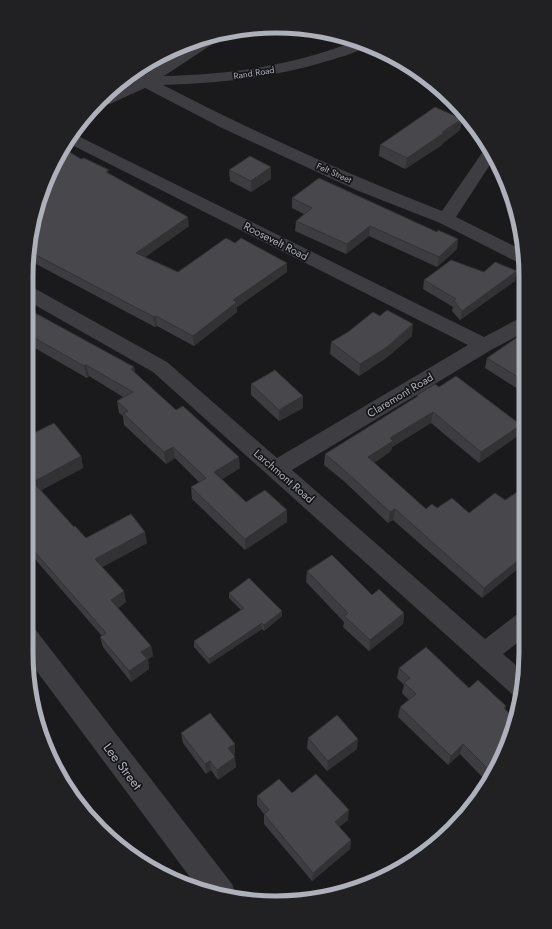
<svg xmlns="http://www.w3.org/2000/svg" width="552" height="929" font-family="Jost,sans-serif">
<rect width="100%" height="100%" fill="#1a1a1c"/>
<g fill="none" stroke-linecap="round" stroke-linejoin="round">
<g fill="#3d3d42" fill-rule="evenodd">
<path d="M227 31H234L232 34 211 45 164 76C231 74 290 66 353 42L365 47C353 54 338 58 324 62 272 78 218 83 163 85 254 132 347 174 442 211L486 147 489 146 495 157 456 217 524 251 525 265 519 263 440 223 356 190 222 128 145 88 110 104 101 105 115 91 134 82 127 78 135 70 145 75 190 46Z"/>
<path d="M72 133 484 337 518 319 525 318V332L491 350 292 470 485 639 516 615 525 613V637L503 654 525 673 520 698 513 695 153 372 26 300 27 286 34 288 167 362 277 458 468 345 66 142Z"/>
<path d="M26 626 35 629 232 884 236 895 235 897 211 894 198 888 27 658Z"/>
</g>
</g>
<g fill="#3d3d41">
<path d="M462 119 460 130 443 143 442 145 405 169 379 156 380 145Z"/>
<path d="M229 170 271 179 251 192 230 181Z"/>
<path d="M109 174 189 226 145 257 178 272 235 243 287 263V272L237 307V312L194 346 157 326 155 327 36 264 33 266 27 263V259L39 196Z"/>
<path d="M292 198 457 249 437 267 369 236 346 254 295 231 296 221 304 214 292 208Z"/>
<path d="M484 272 515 281 460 320 452 311 453 307 423 289 424 280Z"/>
<path d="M26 308 134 367 135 373 240 468 222 479 246 502 287 510V522L245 550 192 499 191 487 199 482 175 458 166 464 124 425 123 416 119 413 117 401 123 397 89 376 87 378 26 343Z"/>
<path d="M525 332V389L521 391 485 368 487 358Z"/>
<path d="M412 336 386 358 359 376 330 354 331 342Z"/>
<path d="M251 384 303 408 279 421 251 395Z"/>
<path d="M439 387 521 425 519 435 479 463 431 423 392 447 391 451 374 463 426 509 437 508 469 513 505 500 525 487V563L482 598 393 520 388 523 345 482 324 465 325 454 417 397V395Z"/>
<path d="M26 437 81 456 83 468 41 490 74 527 86 538 147 543 102 567 126 602 118 608 151 646 153 656 148 659 149 669 131 682 103 647 100 637 102 636 26 549Z"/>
<path d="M307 571 372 595 404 613 403 624 369 651 343 627 344 622 306 582Z"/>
<path d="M229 593 282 616 264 631 262 629 209 664 194 647V641L241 610 229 598Z"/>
<path d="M399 668 469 688 506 706 505 709 513 734 488 783 460 754 448 765 398 717 400 707 409 700 402 693 404 685 397 678Z"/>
<path d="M181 733 235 744V753L234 755 236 767 218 780 211 770 206 774 183 743Z"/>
<path d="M308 738 357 749 327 771 307 748Z"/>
<path d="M292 793 348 820 339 827 351 840 350 849 312 881 264 824V814L257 805V796Z"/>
</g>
<g fill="#323235">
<path d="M462 119 460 130 443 143 442 145 405 169 407 158Z"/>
<path d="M271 167V179L251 192V181Z"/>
<path d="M188 217 189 226 137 263 136 253Z"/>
<path d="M370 226 369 236 346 254 347 244Z"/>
<path d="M458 239 457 249 437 267 439 257Z"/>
<path d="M34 254 36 264 33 266 31 256Z"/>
<path d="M287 263V272L237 307V312L194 346 193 336 233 300Z"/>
<path d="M517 271 515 281 460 320 462 311Z"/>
<path d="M156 316 157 326 155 327 154 317Z"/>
<path d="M413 324 412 336 386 358 359 376 360 364Z"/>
<path d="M86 365 89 376 87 378 84 366Z"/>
<path d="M134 367 136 379 131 369Z"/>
<path d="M525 380V389L521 391 524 381Z"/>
<path d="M303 396V408L279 421V410Z"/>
<path d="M433 412 431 423 392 447 391 451 367 468 368 457 390 438Z"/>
<path d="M521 425 519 435 479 463 481 452Z"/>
<path d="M173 447 175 458 166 464 164 452Z"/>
<path d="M81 456 83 468 36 493 33 482Z"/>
<path d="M239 457 240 468 215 484 214 472Z"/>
<path d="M395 509 393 520 388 523 390 512Z"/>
<path d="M287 510V522L245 550V539Z"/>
<path d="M145 532 147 543 97 570 95 559Z"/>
<path d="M525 555V563L482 598 484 588Z"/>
<path d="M124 591 126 602 113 611 111 600Z"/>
<path d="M282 611V616L264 631V625Z"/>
<path d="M404 613 403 624 369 651 370 640Z"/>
<path d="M262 623V629L209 664V659Z"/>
<path d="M151 646 153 656 148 659 149 669 131 682 129 671 141 652Z"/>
<path d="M358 739 357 749 327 771 328 761Z"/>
<path d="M235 744V753L229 757 228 748Z"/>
<path d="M463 744 460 754 448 765 451 756Z"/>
<path d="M235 757 236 767 218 780 217 770Z"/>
<path d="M210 761 211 770 206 774 205 764Z"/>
<path d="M349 810 348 820 334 831 335 822Z"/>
<path d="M351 840 350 849 312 881 313 873Z"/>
</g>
<g fill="#47474c" stroke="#323235">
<path d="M435 107 462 119 442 132 444 133 407 158 380 145Z"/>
<path d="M63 148 81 159 84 158 109 170 106 172 188 217 136 253 178 272 226 238 235 243 241 238 287 263 233 300 237 302 193 336 156 316 154 317 34 254 31 256 28 254 39 196Z"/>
<path d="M250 156 271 167 251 181 229 170Z"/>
<path d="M319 178 437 232 438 230 458 239 439 257 370 226 347 244 296 221 312 208 292 198Z"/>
<path d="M451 260 484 272 495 262 517 271 462 311 454 301 456 299 424 280Z"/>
<path d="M26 308 134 367 131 369 176 410 183 406 239 457 214 472 246 502 265 490 287 510 245 539 191 487 206 478 173 447 164 452 123 413 128 411 117 401 133 392 86 365 84 366 26 333Z"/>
<path d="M387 310 413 324 387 347 360 364 331 342 348 332 373 312 380 316Z"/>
<path d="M525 332V380L524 381 487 358Z"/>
<path d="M275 370 303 396 279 410 251 384Z"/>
<path d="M456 376 521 425 481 452 433 412 390 438 393 441 368 457 426 509 432 504 437 508 452 498 469 513 495 493 505 500 525 487V555L484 588 395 509 390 512 345 471 325 454 418 396 417 395 435 384 439 387Z"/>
<path d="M54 423 81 456 33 482 74 527 75 526 86 538 131 514 145 532 95 559 124 591 111 600 151 646 141 652 147 659 129 671 100 637 106 633 26 542V437Z"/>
<path d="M332 555 372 595 379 589 404 613 370 640 344 616 348 613 307 571Z"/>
<path d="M249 578 282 611 264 625 262 623 209 659 194 641 244 608 229 593Z"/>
<path d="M426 647 469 688 478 680 506 706 504 708 515 720 513 734 493 774 463 744 451 756 400 707 416 694 404 683 410 678 399 668Z"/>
<path d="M210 713 235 744 228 748 235 757 217 770 210 761 205 764 181 733Z"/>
<path d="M337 715 358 739 328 761 308 738Z"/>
<path d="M316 774 349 810 335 822 351 840 313 873 264 814 269 810 257 796 279 779 292 793Z"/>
<path d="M76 795 94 820H93L78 805 73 797Z"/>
</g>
<g text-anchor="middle" stroke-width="3.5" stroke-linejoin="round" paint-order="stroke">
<g font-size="9" fill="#aeb0ba" stroke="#151517">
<text transform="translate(254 73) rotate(-9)" y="3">Rand Road</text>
<text transform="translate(334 173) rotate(24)" y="3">Felt Street</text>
</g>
<g font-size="11" fill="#aeb0ba" stroke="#151517">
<text transform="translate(276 241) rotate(27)" y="4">Roosevelt Road</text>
<text transform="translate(400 395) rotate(-31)" y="4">Claremont Road</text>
<text transform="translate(284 476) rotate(41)" y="4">Larchmont Road</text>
</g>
<g font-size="13" fill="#aeb0ba" stroke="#151517">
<text transform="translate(123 766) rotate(53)" y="5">Lee Street</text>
</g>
</g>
<path d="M0 0H552V929H0ZM276 33H276A243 243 0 0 1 519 276V653A243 243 0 0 1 276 896H276A243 243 0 0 1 33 653V276A243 243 0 0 1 276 33Z" fill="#212124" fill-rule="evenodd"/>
<path fill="none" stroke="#aeb0ba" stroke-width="5" d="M276 33H276A243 243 0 0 1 519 276V653A243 243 0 0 1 276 896H276A243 243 0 0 1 33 653V276A243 243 0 0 1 276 33Z"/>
</svg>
